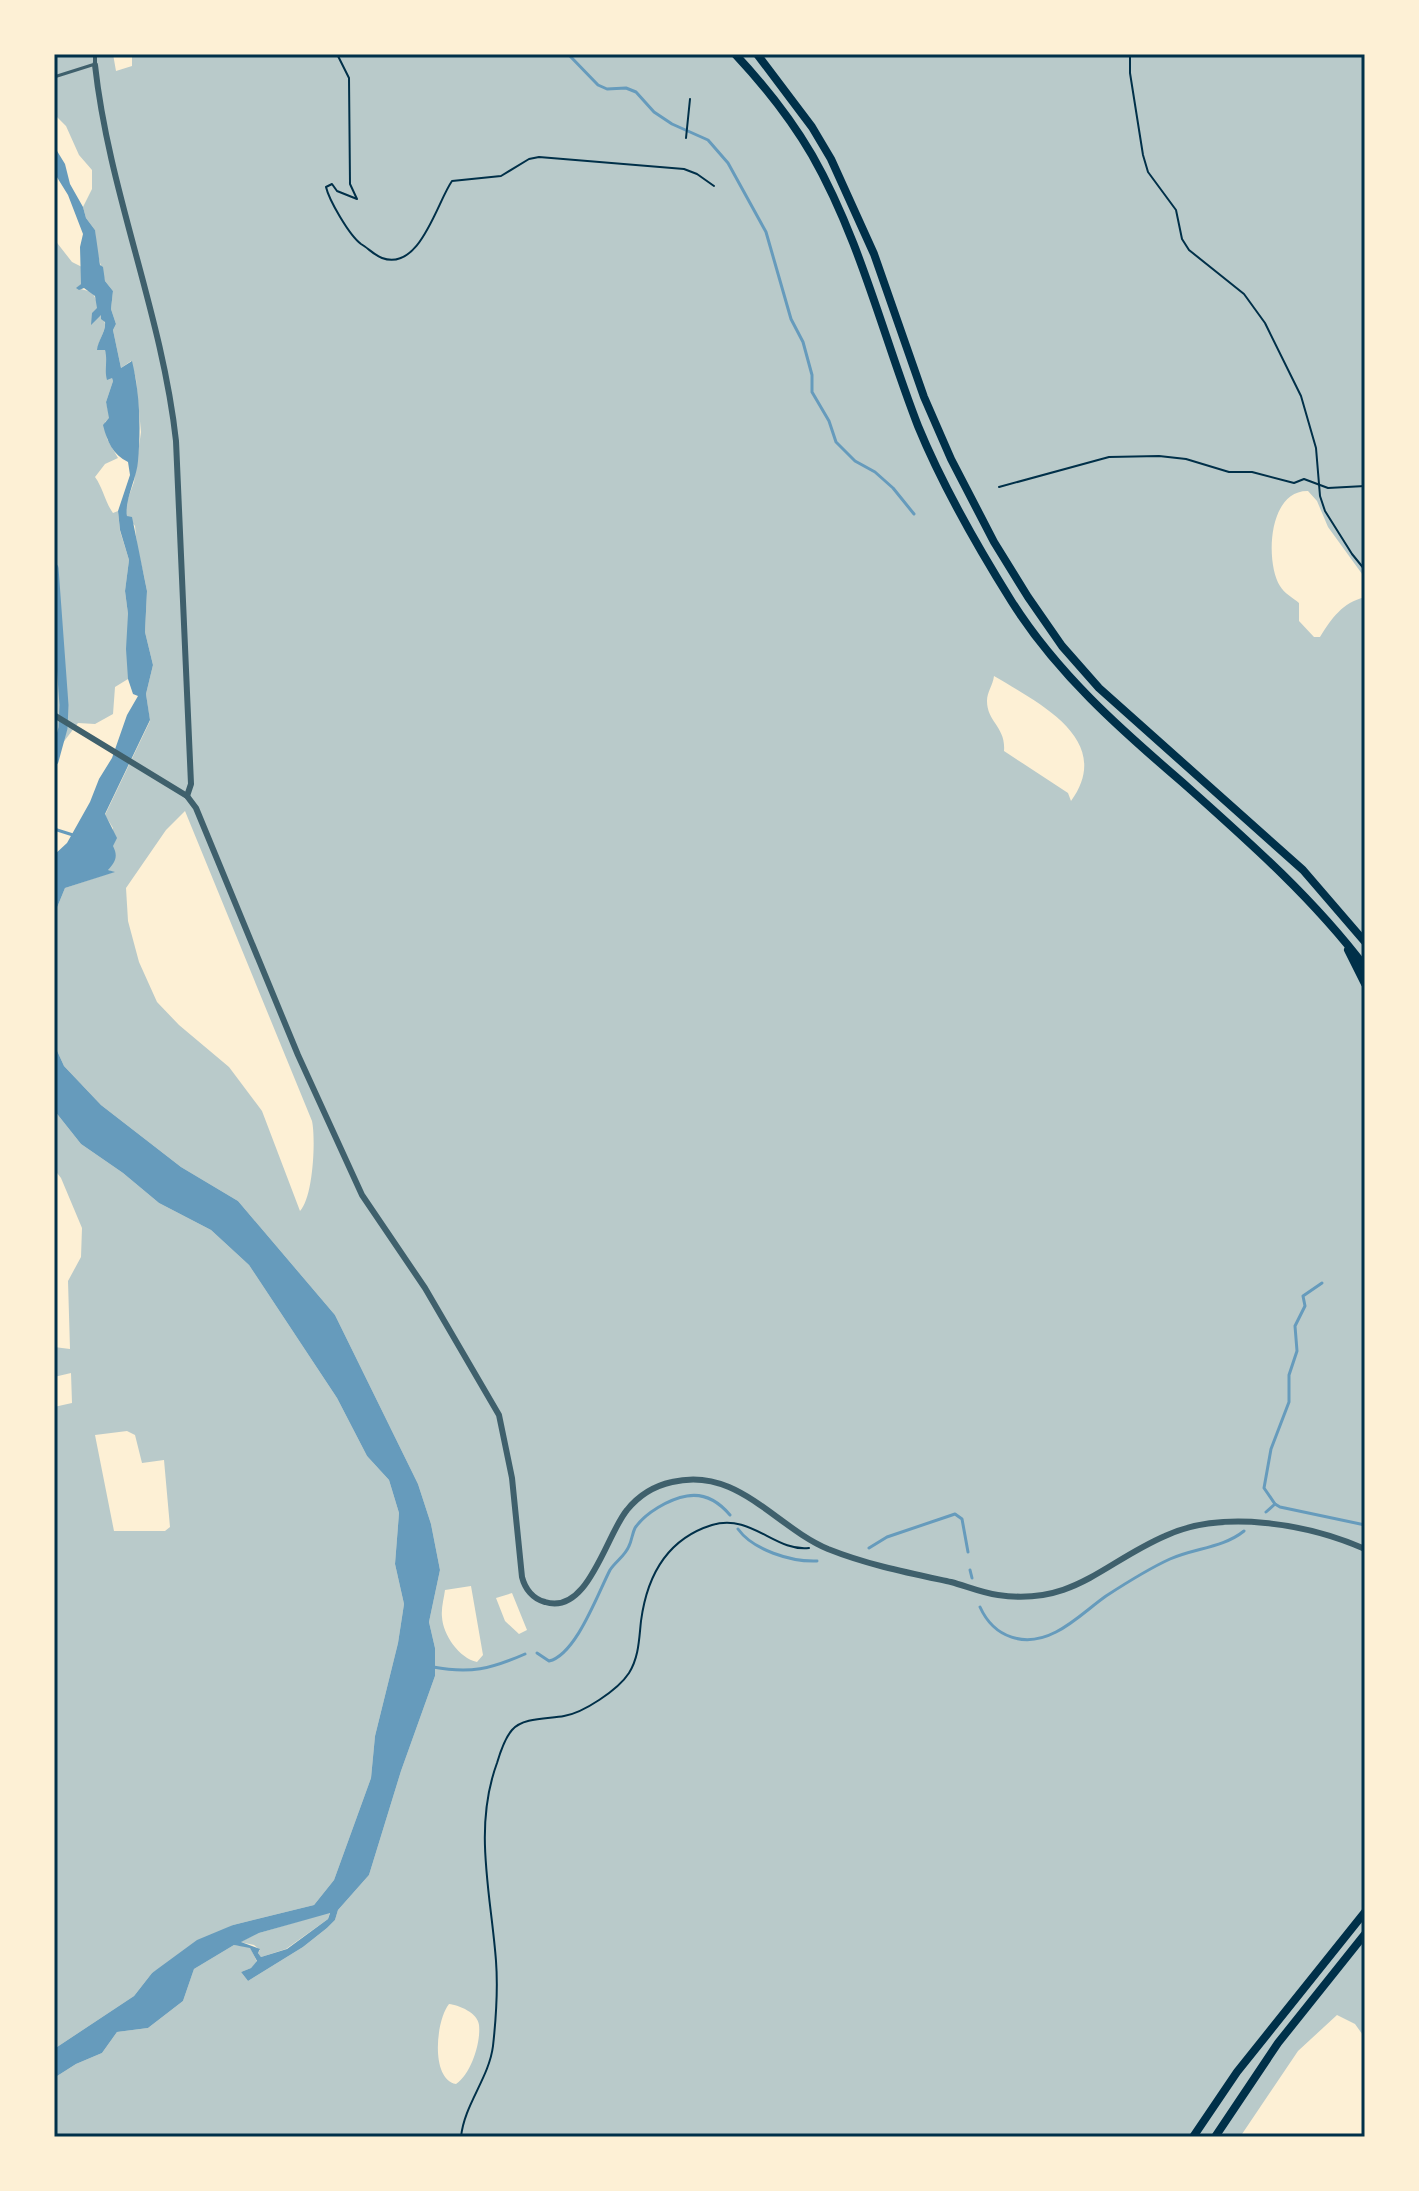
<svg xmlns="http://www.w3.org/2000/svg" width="1419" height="2191" font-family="'Roboto Serif',serif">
<rect width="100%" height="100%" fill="#fdf0d5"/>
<g fill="#b9caca" fill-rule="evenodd">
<path d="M54 54H113L116 71 132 66V54H1365V578L1328 527 1317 501 1308 491C1268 490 1265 562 1280 586 1284 593 1293 598 1299 603V621L1314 637H1320C1332 618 1342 603 1365 597V2038L1355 2024 1337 2015 1298 2051 1240 2137H54V2078L76 2064 102 2053 117 2032 148 2028 183 2001 194 1969 234 1945 250 1947 257 1962 251 1968 241 1972 248 1981 303 1947 327 1928 335 1920 338 1910 369 1875 401 1771 435 1676V1648L429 1622 440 1570 431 1524 418 1484 335 1315 238 1201 181 1167 101 1105 64 1066 54 1044V915L65 888 113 872 108 870 113 828 105 815 150 721 146 694 153 665 145 632 147 591 144 576 137 546 135 526 127 516 125 507 134 482 141 432 136 379 131 361 121 368 113 330 116 324 111 309 113 291 105 281 96 248 95 230 86 218 83 207 92 189V170L79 155 66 126 54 114ZM994 676C1039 703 1115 740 1071 801L1068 793 1004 751C1006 727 987 722 987 701 987 692 993 685 994 676ZM185 811 312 1121C316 1140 313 1198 300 1211L262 1111 229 1067 179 1025 157 1002 139 962 128 921 126 888 166 830ZM471 1586 483 1655 477 1662C459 1658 443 1635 442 1617 441 1608 444 1598 445 1590ZM512 1593 527 1630 519 1634 505 1621 496 1598ZM449 2004C459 2005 478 2013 479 2025 481 2043 471 2074 456 2084 430 2079 436 2020 449 2004Z"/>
<path d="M54 239 72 262 82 267 81 284 77 288 92 292C95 297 105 318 105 324 105 333 98 340 98 350L105 349 113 381 106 402 110 418 105 422 107 439 118 458 105 464 95 477C103 488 105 502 113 513L118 511 120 531 129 560 125 591 128 614V679L115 687 113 714 95 724 78 723 62 744 55 772Z"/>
<path d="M54 1110 81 1144 123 1173 159 1203 211 1230 249 1265 337 1398 367 1456 389 1480 399 1513 395 1564 404 1604 398 1643 375 1736 371 1778 334 1880 314 1905 233 1925 152 1973 134 1996 54 2049V1407L72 1403 71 1373 54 1377V1347L70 1349 68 1281 81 1257 82 1228 61 1178 54 1169ZM127 1431 135 1435 142 1463 164 1460 170 1527 165 1531H114L95 1435Z"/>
<path d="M330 1912 328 1919 286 1949 261 1957 258 1953 260 1950 254 1945 240 1942 259 1933Z"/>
</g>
<g fill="#669bbc" fill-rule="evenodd">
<path d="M54 146 65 164 70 184 83 207 86 218 95 230 100 265 103 267 105 281 113 291 111 309 116 324 113 330 121 368 132 361C140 394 141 428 138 461 137 478 124 501 127 516L132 517 147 591 145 632 153 665 146 694 150 720 105 814 117 838 113 846C118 856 116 861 108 870L115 872 65 888 54 915V855L67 843 90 802 99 779 112 758 127 715 138 696 133 694 128 679 126 649 128 614 125 591 129 560 120 530 118 511 130 475 128 462C113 455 107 441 103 425L109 418 106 402 113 381 112 378 107 380C104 370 108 361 105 350H97C98 340 106 332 105 322L101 319V315L91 325 92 313 97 308 95 296 84 288 79 290 76 288 81 284 80 247 83 234 68 195 55 174Z"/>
<path d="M54 1044 64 1066 101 1105 181 1167 238 1201 335 1315 418 1484 431 1524 440 1570 429 1622 435 1648V1676L401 1771 369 1875 338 1910 335 1920 327 1928 303 1947 248 1981 241 1972 251 1968 257 1961 250 1948 234 1945 194 1969 183 2001 148 2028 117 2032 102 2053 76 2064 54 2078V2049L134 1996 152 1973 197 1940 233 1925 314 1905 334 1880 371 1778 375 1736 398 1643 404 1604 395 1564 399 1513 389 1480 367 1456 337 1398 249 1265 211 1230 159 1203 123 1173 81 1144 54 1110ZM330 1913 328 1919 287 1949 261 1957 258 1953 260 1949 241 1942 259 1933Z"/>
</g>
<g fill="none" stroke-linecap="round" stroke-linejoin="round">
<g stroke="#669bbc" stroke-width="3">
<path d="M568 54 598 85 607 89 626 88 636 92 654 112 672 124 708 140 728 163 766 232 791 319 803 342 812 375V392L829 421 836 442 855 461 875 472 893 488 914 514"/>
<path d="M54 829 73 835"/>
<path d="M1322 1283 1303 1296 1305 1306 1295 1326 1297 1351 1289 1375V1402L1271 1449 1264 1488 1275 1504 1280 1507 1365 1525"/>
<path d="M1266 1512 1275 1504"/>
<path d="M738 1529C753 1550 791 1562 817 1561"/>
<path d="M869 1548 887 1537 955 1514 962 1519 968 1552"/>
<path d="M970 1570 972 1578"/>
<path d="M980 1607C994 1638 1025 1648 1056 1632 1074 1623 1089 1608 1106 1596 1126 1583 1148 1569 1170 1559 1194 1548 1223 1548 1244 1531"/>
<path d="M537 1653 549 1661C576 1655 598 1593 610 1570 616 1561 625 1556 629 1546 632 1540 632 1534 635 1528 645 1513 669 1499 687 1496 704 1493 719 1502 730 1515"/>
<path d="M433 1667C470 1674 491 1669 525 1654"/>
</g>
<path stroke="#669bbc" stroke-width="9" d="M54 568 64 705 63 728 54 761"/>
<g stroke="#003049" stroke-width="2">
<path d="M337 54 349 78 350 184 357 199 337 191 332 184 326 187C329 200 349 235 361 244 368 248 374 255 382 258 420 272 437 202 452 181L501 176 529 159 539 157 684 169 697 174 714 186"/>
<path d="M1130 54V73L1143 155 1148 172 1176 210 1182 239 1189 250 1244 294 1265 323 1301 396 1316 448 1320 496 1325 511 1352 554 1365 570"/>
<path d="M686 138 690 99"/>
<path d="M999 487 1109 457 1159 456 1186 459 1229 472H1252L1294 483 1304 479 1328 488 1365 486"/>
<path d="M461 2137C464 2105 489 2078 493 2046 496 2019 498 1988 496 1961 491 1894 473 1828 497 1763 500 1753 505 1738 512 1730 523 1717 549 1719 564 1716 583 1713 618 1690 629 1673 639 1657 639 1639 641 1621 647 1576 667 1539 712 1525 751 1513 775 1552 809 1548"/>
</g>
<path stroke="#3f606c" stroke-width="3" d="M54 77 92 65"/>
<path stroke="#3f606c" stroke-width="4" d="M95 65V54"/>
<g stroke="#3f606c" stroke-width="6">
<path d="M95 65C109 193 162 313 176 441L191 784 187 796"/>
<path d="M54 715 187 796 196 808 298 1055 362 1195 425 1288 499 1415 512 1478 522 1577C525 1589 533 1599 545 1602 588 1616 606 1535 627 1510 639 1495 654 1486 672 1482 737 1466 774 1526 828 1549 868 1565 909 1573 951 1582 966 1586 982 1593 998 1595 1073 1606 1103 1563 1165 1536 1223 1509 1308 1524 1365 1549"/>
</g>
<g stroke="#003049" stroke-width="8">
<path d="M735 54C764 85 791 119 812 155 860 239 883 336 918 426 943 487 977 546 1012 602 1057 673 1119 728 1182 782 1247 840 1313 898 1365 967"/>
<path d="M757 54 812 127 831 159 874 254 924 397 951 459 994 542 1028 597 1062 646 1099 688 1303 870 1365 942"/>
<path d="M1348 950 1365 984"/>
<path d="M1193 2137 1237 2072 1365 1912"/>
<path d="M1215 2137 1278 2043 1365 1934"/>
</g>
</g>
<rect width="1419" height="2191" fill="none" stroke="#fdf0d5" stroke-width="112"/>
<rect x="56" y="56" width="1307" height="2079" fill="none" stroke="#003049" stroke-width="3"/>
</svg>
